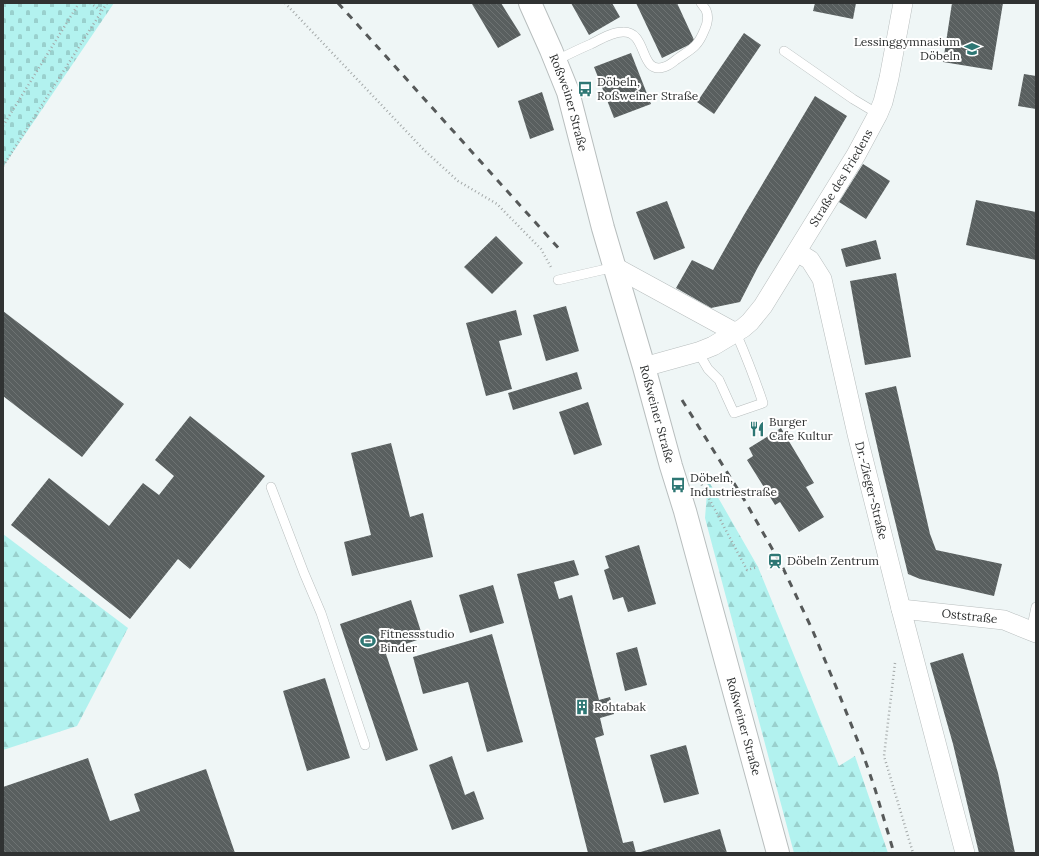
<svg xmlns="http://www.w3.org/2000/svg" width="1039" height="856" font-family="Lora,serif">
<defs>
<pattern id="forest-firs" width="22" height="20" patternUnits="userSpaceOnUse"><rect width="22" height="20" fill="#b2f2ef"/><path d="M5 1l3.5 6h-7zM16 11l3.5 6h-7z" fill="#99d0cd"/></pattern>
<pattern id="cemetery-stones" width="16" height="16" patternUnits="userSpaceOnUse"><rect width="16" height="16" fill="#b2f2ef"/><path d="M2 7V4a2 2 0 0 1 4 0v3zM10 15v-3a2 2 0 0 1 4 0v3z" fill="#99d0cd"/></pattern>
<pattern id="building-back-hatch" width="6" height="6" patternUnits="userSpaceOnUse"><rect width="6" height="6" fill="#595f5f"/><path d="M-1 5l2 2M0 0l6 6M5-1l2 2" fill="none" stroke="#6e7373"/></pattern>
</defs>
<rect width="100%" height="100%" fill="#eff6f6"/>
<g fill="url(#forest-firs)">
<path d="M708 480 758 567 839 766 855 756 888 853H794L705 518Z"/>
<path d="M3 534 128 628 77 726 3 750Z"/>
</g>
<path fill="url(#cemetery-stones)" d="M3 3H114L3 167Z"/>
<g fill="url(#building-back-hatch)">
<path d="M473 3H501L521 35 498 48 472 4Z"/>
<path d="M571 3H612L620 17 589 35Z"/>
<path d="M636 3H677L695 42 662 58Z"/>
<path d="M815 3H856L853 19 813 11Z"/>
<path d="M952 3H1003L992 70 943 62Z"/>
<path d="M744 33 761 45 714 114 697 102Z"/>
<path d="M631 53 651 104 614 118 594 67Z"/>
<path d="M1024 74 1036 76V109L1018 106Z"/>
<path d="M542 92 554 130 530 139 518 101Z"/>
<path d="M815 96 847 116 758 267 740 302 711 308 676 288 692 260 713 270 744 215Z"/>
<path d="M863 164 890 181 866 219 839 202Z"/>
<path d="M976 200 1036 212V260L966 245Z"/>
<path d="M667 201 685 248 654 260 636 212Z"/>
<path d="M496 236 523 263 492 294 464 267Z"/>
<path d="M876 240 881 259 846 267 841 249Z"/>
<path d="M896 273 911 357 865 365 850 281Z"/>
<path d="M566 306 579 351 546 361 533 315Z"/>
<path d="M516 310 522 335 499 341 512 389 486 396 466 323Z"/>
<path d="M3 311 124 404 82 457 3 396Z"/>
<path d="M577 372 582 389 513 410 508 393Z"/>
<path d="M896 386 922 499 930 534 936 550 1002 564 994 596 920 579 908 574 883 472 865 393Z"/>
<path d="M588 402 602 445 574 455 559 412Z"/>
<path d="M190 416 265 476 190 569 178 559 130 619 11 525 49 478 109 526 143 483 159 495 174 476 155 460Z"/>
<path d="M781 428 814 483 806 487 824 517 799 532 780 502 775 505 747 460 753 456 749 448Z"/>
<path d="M391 443 410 517 423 513 433 557 352 576 344 542 371 535 351 453Z"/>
<path d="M639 545 656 604 628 612 623 597 613 600 604 570 609 568 605 556Z"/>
<path d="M574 560 579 575 554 582 559 599 572 595 599 700 610 697 614 714 600 718 604 735 595 738 623 843 633 841 636 853H588L517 574Z"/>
<path d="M493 585 504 623 470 633 459 595Z"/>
<path d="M411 600 423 638 385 651 418 750 386 761 340 624Z"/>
<path d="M492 634 523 742 487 752 468 682 423 694 413 657Z"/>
<path d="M637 647 647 685 625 691 616 653Z"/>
<path d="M963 653 998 773 1015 853H979L971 820 953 744 930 663Z"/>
<path d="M325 678 350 758 307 771 283 691Z"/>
<path d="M686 745 699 794 664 803 650 755Z"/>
<path d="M452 756 465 795 474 791 484 819 452 830 429 765Z"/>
<path d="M88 758 110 821 140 811 134 794 206 769 235 853H3V787Z"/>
<path d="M720 829 727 853H637Z"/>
</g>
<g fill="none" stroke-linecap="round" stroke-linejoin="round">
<g stroke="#b8bebe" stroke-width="10">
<g id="service">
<path d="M784 51 853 99 878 114"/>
<path d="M555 61C567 55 579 49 591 44 601 39 612 32 623 32 648 31 639 75 664 67 669 66 673 62 677 59 691 49 697 48 704 31 707 25 709 17 706 10 705 8 702 5 701 3"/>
<path d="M558 280 615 267"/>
<path d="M698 352 708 369 719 380 734 413 763 403C755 379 746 356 736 333"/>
<path d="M271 487 304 573 321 613 365 745"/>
<path d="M1031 631 1036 607"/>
</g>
</g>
<g stroke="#b8bebe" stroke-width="20">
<g id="minor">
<path id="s1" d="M797 252 810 260 822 279 857 434 901 609 965 853"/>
<path d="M615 267 736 333"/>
<path id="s2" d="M644 367 698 352 713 346 743 328 750 322 763 306 856 155 878 114 883 102 889 78 903 3"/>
<path id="s3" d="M901 609 1004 620 1036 633"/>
</g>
</g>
<g stroke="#b8bebe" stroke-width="24">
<g id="secondary">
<path id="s4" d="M530 3 551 50 568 92 603 228 644 367 671 466 685 511 778 853"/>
</g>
</g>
<g stroke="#a3a8a8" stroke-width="2.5" stroke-dasharray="1 3" stroke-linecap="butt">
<path d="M90 3 102 11"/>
<path d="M285 3 424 150 458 181 497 204 541 249 552 269"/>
<path d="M3 126 79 3"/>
<path d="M3 166 107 3"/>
<path d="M696 474 747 570 758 567"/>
<path d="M895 663 884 756 913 853"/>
</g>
<use href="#service" stroke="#fff" stroke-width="9"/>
<use href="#minor" stroke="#fff" stroke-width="19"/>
<use href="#secondary" stroke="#fff" stroke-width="22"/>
<g stroke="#565959" stroke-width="3" stroke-dasharray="7 7" stroke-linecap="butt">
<path d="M338 3 562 252"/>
<path d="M682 400 745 501 782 566 812 629 839 694 863 754 875 789 894 853"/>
</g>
</g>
<defs>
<g id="school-bare" transform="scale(1.2)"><path d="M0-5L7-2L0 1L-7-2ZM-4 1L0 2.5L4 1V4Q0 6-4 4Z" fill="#2e7774" stroke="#fff" stroke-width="2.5" paint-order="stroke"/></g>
<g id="bus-bare" transform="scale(1.2)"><path d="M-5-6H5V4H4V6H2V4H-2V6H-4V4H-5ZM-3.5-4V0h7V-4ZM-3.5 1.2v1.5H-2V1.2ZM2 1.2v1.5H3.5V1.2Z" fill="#2e7774" stroke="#fff" stroke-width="2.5" paint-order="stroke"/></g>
<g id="restaurant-bare" transform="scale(1.2)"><path d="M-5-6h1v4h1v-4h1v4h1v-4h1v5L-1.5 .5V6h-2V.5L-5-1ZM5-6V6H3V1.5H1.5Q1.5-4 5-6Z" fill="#2e7774" stroke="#fff" stroke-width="2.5" paint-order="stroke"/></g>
<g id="station-bare" transform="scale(1.2)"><path d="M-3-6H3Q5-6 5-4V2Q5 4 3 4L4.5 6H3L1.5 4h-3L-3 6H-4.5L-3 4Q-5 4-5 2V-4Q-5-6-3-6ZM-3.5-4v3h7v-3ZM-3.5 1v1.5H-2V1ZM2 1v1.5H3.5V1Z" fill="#2e7774" stroke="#fff" stroke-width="2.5" paint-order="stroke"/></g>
<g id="stadium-bare" transform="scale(1.2)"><path d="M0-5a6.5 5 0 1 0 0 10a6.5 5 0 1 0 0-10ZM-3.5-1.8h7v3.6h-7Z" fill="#2e7774" stroke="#fff" stroke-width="2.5" paint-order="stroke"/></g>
<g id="building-bare" transform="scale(1.2)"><path d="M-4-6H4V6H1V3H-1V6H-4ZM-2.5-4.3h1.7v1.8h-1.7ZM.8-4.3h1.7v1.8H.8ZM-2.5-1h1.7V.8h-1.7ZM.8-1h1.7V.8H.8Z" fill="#2e7774" stroke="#fff" stroke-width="2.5" paint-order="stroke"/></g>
</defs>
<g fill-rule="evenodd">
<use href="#school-bare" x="972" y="49"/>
<use href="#bus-bare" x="585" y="89"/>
<use href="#restaurant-bare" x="757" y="429"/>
<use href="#bus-bare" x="678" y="485"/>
<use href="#station-bare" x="775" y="561"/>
<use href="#stadium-bare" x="368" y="641"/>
<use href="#building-bare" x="582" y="707"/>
</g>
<g text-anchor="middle" stroke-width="4" stroke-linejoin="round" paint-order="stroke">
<g font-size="12" fill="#303232" stroke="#fff" text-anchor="start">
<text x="960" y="46" text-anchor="end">Lessinggymnasium<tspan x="960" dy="14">Döbeln</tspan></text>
<text x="597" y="86">Döbeln,<tspan x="597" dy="14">Roßweiner Straße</tspan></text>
<text x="769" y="426">Burger<tspan x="769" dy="14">Cafe Kultur</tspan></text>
<text x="690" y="482">Döbeln,<tspan x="690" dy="14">Industriestraße</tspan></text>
<text x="787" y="565">Döbeln Zentrum</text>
<text x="380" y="638">Fitnessstudio<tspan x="380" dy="14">Binder</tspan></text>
<text x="594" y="711">Rohtabak</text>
</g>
<g font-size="12" fill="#303232" stroke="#fff">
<text dy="4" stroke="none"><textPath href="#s4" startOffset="107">Roßweiner Straße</textPath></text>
<text dy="4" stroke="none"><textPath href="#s2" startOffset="287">Straße des Friedens</textPath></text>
<text dy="4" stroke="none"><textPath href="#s4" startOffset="431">Roßweiner Straße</textPath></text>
<text dy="4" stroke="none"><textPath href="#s1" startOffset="255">Dr.-Zieger-Straße</textPath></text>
<text dy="4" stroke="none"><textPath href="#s3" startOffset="69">Oststraße</textPath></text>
<text dy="4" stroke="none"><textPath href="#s4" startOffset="755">Roßweiner Straße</textPath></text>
</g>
</g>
<rect width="1039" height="856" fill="none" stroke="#303232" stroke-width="8"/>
</svg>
